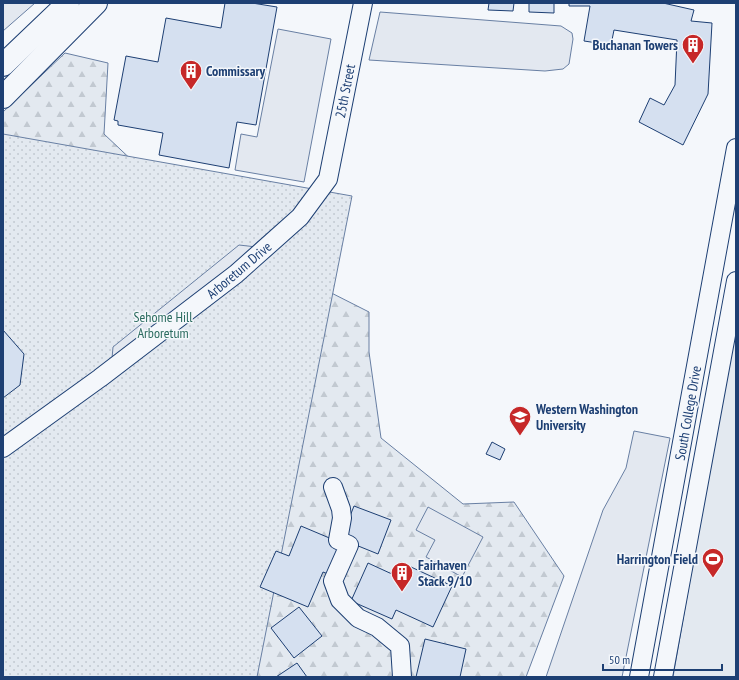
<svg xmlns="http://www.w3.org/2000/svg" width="739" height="680" font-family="'PT Sans Narrow',sans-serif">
<defs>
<pattern id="forest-firs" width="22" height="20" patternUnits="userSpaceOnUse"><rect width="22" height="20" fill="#e3e9f0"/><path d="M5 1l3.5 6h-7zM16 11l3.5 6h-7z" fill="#c2c9d1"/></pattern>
<pattern id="park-dots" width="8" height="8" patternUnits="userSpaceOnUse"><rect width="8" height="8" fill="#e3e9f0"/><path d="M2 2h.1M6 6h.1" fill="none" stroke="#c2c9d1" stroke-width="1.8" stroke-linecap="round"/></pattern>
</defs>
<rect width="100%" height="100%" fill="#f4f7fb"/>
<path fill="#e3e9f0" stroke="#687fa3" d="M736 313V677H673Z"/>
<path fill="url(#forest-firs)" stroke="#687fa3" d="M65 53 108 63 104 134 205 229 369 312V352L381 438 463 504 514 502 564 576 526 677H3V112Z"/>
<path fill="url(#park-dots)" stroke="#687fa3" d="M3 134 352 196 257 677H3Z"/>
<g fill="#e3e8f0" stroke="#687fa3">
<path d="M3 3H35L3 31Z"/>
<path d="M380 12 561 26 572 33 573 39 569 64 563 69 545 71 369 60Z"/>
<path d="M278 29 331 39 304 182 235 170 241 134 257 137Z"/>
<path d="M239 245 265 248 111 370 113 347Z"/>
<path d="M634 431 670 438 622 677H546L603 510 626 468Z"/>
<path d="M428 507 483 537 462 577 426 557 435 540 416 530Z"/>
</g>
<g fill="#d5e0f0" stroke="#1d3f73">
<path d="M225 3H252L277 7 256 125 237 122 229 168 159 155 163 133 118 125V121L114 120 126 56 158 62 166 18 221 28Z"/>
<path d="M489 3H514L513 11 488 10Z"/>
<path d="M529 3H554V13L529 12Z"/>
<path d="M569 3H663L694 10 691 21 712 23 708 94 683 145 639 122 650 98 664 105 675 85 677 40 614 30 611 45 584 41 590 6H569Z"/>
<path d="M3 330 24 354 20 385 3 398Z"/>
<path d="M492 442 505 449 500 460 486 454Z"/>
<path d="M354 506 391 520 378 554 341 539Z"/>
<path d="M301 526 346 545 333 576 323 572 308 607 260 587 276 551 289 556Z"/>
<path d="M368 563 405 580 411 567 452 586 433 627 396 610 392 619 351 601Z"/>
<path d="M299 607 322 636 294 658 271 628Z"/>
<path d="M425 639 466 649 460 677H416Z"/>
<path d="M297 663 307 677H276Z"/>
</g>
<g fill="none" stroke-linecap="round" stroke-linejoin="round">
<g stroke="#1d3f73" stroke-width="20">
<g id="minor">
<path d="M3 448 100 378 236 274 300 217 328 179 363 3"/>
<path d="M333 487 341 509 342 518 338 540 349 545 333 581 340 600 358 618 377 627 400 646 402 677"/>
<path d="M639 677 736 148"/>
<path d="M663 677 736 281"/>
</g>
</g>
<g stroke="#1d3f73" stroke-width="24">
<g id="major">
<path d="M3 65 68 3"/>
<path d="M3 97 96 3"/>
</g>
</g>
<use href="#minor" stroke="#f4f7fb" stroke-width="18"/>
<use href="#major" stroke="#f4f7fb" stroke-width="22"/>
</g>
<defs>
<g id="building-pin" transform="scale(1.15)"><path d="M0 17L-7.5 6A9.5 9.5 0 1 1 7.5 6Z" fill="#c62828" stroke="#f4f7fb"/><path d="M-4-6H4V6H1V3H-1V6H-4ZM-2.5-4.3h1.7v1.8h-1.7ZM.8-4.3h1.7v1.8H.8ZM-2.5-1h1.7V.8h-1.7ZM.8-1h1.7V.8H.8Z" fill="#fff"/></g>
<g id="university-pin" transform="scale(1.15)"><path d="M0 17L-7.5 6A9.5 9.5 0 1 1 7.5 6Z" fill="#c62828" stroke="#f4f7fb"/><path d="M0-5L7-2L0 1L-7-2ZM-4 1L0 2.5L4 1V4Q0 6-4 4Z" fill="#fff"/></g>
<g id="stadium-pin" transform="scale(1.15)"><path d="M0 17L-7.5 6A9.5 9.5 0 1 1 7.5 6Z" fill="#c62828" stroke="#f4f7fb"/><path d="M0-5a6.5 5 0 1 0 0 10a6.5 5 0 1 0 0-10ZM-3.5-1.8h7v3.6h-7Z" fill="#fff"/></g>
</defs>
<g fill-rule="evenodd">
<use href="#building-pin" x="693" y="45"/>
<use href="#building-pin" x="191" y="71"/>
<use href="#university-pin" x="520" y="417"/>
<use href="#stadium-pin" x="713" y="559"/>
<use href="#building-pin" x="402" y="573"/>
</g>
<g text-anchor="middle" stroke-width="3" stroke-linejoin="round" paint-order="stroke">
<g font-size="14" font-weight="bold" fill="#1d3f73" stroke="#f4f7fb" text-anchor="start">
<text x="678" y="50" text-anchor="end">Buchanan Towers</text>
<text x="206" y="76">Commissary</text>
<text x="536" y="414">Western Washington<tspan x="536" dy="16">University</tspan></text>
<text x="698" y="564" text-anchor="end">Harrington Field</text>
<text x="418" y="570">Fairhaven<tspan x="418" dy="16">Stack 9/10</tspan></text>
</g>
<g font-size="14" fill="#1d3f73" stroke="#f4f7fb">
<text transform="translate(345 91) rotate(-79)" y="5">25th Street</text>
<text transform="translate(239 270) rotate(-40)" y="5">Arboretum Drive</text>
<text transform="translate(688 413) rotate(-80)" y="5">South College Drive</text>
</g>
<g font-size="14" fill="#2c6c60" stroke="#f4f7fb">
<text x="163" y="322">Sehome Hill<tspan x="163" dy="16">Arboretum</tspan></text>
</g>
</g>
<rect width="739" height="680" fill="none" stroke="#1d3f73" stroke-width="8"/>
<path d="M603 664v6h119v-6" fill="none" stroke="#1d3f73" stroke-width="2"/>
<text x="609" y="664" font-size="12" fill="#1d3f73" stroke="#f4f7fb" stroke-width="3" paint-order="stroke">50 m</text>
</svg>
